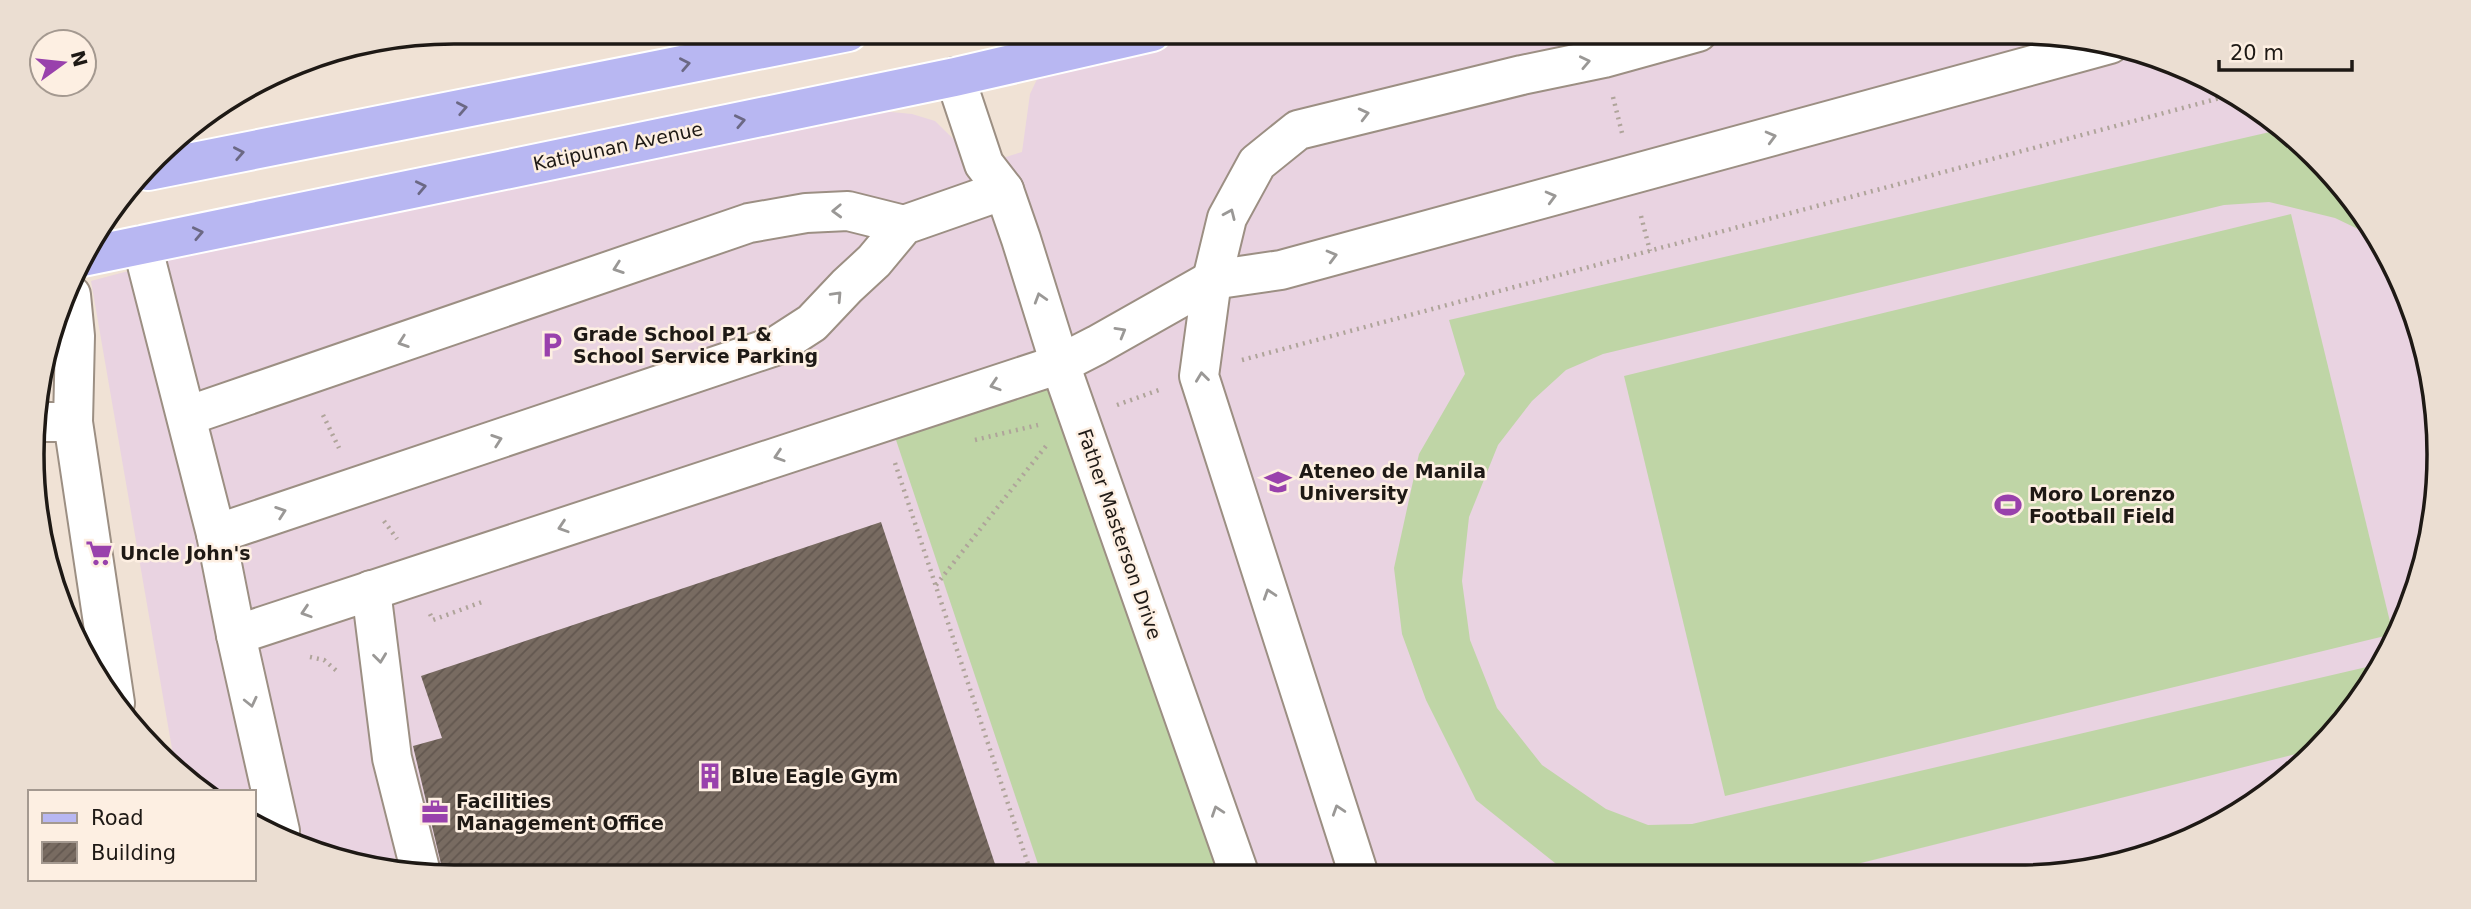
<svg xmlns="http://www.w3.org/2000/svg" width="2471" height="909" font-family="'DejaVu Sans',sans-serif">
<defs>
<pattern id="building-hatch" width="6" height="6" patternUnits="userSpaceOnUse" patternTransform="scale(1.75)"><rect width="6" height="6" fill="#786b61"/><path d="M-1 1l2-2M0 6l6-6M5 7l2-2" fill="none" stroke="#62574f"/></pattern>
</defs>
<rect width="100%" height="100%" fill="#f0e2d5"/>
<path fill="#e9d3e1" d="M1221 32H2017L2126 46 2274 119 2383 243 2436 400 2425 564 2368 689 2296 772 2203 834 2072 874 454 877 345 863 254 818V792H200L175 766 91 281 211 249 871 110 912 114 935 121 980 165 1022 152 1030 94 1039 75Z"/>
<g fill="#bfd5a6">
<path d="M2283 129 2379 239 2335 218 2269 202 2224 205 1603 354 1566 370 1532 401 1498 445 1469 517 1462 581 1470 640 1497 708 1542 765 1606 809 1648 825 1692 824 2371 666 2385 652 2368 689 2316 749 1817 874 1570 875 1476 800 1426 700 1402 634 1394 568 1419 454 1465 374 1449 320Z"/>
<path d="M2291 214 2393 634 1725 796 1624 376Z"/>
<path d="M1056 374 1231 876H1042L894 434Z"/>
</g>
<path fill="url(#building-hatch)" d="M881 522 999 876H442V868L413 746 442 738 421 676Z"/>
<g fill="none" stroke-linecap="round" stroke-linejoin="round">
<g stroke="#9c8f83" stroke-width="42">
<g id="minor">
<path d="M955 77 984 164 1004 190 1021 239 1060 364 1240 876"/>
<path d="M142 245 216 534 236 635 280 831"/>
<path d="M71 295 75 336 73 422 115 703"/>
<path d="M187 416 749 223 806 213 848 211 904 225"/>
<path d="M36 422H73"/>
<path d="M216 534 778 345 812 323 847 286 874 261 904 225 1004 190"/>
<path d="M371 590 392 758 421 873"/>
<path d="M236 635 1060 364 1097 345 1212 280 1281 270 2110 44"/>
<path d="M1359 875 1199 376 1212 280 1227 218 1257 163 1298 130 1522 75 1604 58 1698 32"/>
</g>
</g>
<g stroke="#fff" stroke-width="42">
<g id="major">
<path d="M148 171 848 32"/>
<path d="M83 257 955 77 1152 32"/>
</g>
</g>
<g stroke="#afa49a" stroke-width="4.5" stroke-dasharray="2 5" stroke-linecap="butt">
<path d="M2194 79 2220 98 2228 96"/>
<path d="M1613 97 1622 133"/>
<path d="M1641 216 1650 251"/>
<path d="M1242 360 2220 98"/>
<path d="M1117 405 1159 390"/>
<path d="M323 415 339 448"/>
<path d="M975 440 1038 425"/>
<path d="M895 463 1032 876"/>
<path d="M384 521 397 539"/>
<path d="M936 585 1046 446"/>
<path d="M430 614 433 620 482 602"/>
<path d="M310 657 324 660 338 672"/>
</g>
<use href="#minor" stroke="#fff" stroke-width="38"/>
<use href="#major" stroke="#b8b7f2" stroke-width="38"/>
</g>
<defs><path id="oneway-chevron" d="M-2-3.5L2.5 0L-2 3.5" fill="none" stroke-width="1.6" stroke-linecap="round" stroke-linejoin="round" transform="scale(1.75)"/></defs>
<g stroke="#9a9896">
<use href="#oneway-chevron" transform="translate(1585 62) rotate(-12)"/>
<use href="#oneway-chevron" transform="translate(1364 114) rotate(-14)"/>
<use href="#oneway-chevron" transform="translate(1771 137) rotate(-15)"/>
<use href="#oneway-chevron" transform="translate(1551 197) rotate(-15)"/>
<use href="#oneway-chevron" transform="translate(837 211) rotate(178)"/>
<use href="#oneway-chevron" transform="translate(1230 214) rotate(-66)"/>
<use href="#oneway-chevron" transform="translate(1332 256) rotate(-15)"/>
<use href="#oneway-chevron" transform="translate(618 268) rotate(161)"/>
<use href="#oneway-chevron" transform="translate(837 296) rotate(-47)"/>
<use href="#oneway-chevron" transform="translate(1040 298) rotate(-107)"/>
<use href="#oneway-chevron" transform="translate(1121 332) rotate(-30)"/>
<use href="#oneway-chevron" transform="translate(403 342) rotate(161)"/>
<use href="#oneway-chevron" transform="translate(1202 377) rotate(-97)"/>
<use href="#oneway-chevron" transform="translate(995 385) rotate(162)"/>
<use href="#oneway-chevron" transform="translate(497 440) rotate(-19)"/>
<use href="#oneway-chevron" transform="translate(779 456) rotate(162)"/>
<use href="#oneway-chevron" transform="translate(281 512) rotate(-19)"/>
<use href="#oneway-chevron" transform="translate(563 527) rotate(162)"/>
<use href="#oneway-chevron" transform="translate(1269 594) rotate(-108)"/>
<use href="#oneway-chevron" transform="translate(306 612) rotate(162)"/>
<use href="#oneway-chevron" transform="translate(380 658) rotate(83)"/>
<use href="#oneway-chevron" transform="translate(251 702) rotate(77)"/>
<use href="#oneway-chevron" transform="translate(1338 810) rotate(-108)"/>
<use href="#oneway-chevron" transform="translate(1217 811) rotate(-109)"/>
</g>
<g stroke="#6b6884">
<use href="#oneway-chevron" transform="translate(685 64) rotate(-11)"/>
<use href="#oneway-chevron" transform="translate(462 108) rotate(-11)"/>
<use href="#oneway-chevron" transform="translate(740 121) rotate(-12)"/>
<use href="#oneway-chevron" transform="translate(239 153) rotate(-11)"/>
<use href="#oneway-chevron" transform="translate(421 187) rotate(-12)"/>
<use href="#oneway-chevron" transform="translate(198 233) rotate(-12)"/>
</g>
<defs>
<g id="parking-bare" transform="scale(2.1)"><path d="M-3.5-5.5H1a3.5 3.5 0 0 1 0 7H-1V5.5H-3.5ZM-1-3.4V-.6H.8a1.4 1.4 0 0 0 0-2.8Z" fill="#9941ac" stroke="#fdefe2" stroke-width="2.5" paint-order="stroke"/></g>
<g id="university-bare" transform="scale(2.1)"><path d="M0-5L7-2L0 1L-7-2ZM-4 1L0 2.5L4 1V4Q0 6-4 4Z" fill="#9941ac" stroke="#fdefe2" stroke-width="2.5" paint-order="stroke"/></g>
<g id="stadium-bare" transform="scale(2.1)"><path d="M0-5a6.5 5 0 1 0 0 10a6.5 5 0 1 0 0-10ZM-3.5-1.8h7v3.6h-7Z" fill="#9941ac" stroke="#fdefe2" stroke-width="2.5" paint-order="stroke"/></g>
<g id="supermarket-bare" transform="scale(2.1)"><path d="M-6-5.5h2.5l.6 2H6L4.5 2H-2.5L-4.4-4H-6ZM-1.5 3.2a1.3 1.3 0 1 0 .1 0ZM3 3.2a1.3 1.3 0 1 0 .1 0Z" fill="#9941ac" stroke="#fdefe2" stroke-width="2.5" paint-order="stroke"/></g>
<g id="building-bare" transform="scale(2.1)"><path d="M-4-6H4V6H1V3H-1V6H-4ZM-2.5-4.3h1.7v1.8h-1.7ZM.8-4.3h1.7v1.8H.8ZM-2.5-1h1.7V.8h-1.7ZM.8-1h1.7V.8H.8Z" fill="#9941ac" stroke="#fdefe2" stroke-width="2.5" paint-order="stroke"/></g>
<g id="office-bare" transform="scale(2.1)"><path d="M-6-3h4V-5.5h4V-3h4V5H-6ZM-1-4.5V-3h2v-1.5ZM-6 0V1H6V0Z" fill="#9941ac" stroke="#fdefe2" stroke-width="2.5" paint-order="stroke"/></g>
</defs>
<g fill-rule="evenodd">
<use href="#parking-bare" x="552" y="345"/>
<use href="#university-bare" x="1278" y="482"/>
<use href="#stadium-bare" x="2008" y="505"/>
<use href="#supermarket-bare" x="99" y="553"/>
<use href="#building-bare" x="710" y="776"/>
<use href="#office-bare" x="435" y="812"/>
</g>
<g text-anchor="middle" stroke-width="5" stroke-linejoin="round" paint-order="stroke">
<g font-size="19" fill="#1e1915" stroke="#fdefe2">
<text transform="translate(618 146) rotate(-12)" y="7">Katipunan Avenue</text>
<text transform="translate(1120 534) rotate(71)" y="7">Father Masterson Drive</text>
</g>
<g font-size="19" font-weight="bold" fill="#1e1915" stroke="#fdefe2" text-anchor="start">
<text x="573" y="341">Grade School P1 &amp;<tspan x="573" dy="22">School Service Parking</tspan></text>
<text x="1299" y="478">Ateneo de Manila<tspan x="1299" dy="22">University</tspan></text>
<text x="2029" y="501">Moro Lorenzo<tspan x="2029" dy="22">Football Field</tspan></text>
<text x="120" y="560">Uncle John's</text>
<text x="731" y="783">Blue Eagle Gym</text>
<text x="456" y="808">Facilities<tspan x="456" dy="22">Management Office</tspan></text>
</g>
</g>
<path d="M0 0H2471V909H0ZM454 44H2017A410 410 0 0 1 2427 454V455A410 410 0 0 1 2017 865H454A410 410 0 0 1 44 455V454A410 410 0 0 1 454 44Z" fill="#ebded2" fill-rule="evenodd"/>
<path fill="none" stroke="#1e1915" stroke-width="3.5" d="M454 44H2017A410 410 0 0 1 2427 454V455A410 410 0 0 1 2017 865H454A410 410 0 0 1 44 455V454A410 410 0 0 1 454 44Z"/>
<rect x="28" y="790" width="228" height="91" fill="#fdefe2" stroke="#a49990" stroke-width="2"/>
<rect x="42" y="813" width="35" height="10" fill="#b8b7f2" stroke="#a49990" stroke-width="2"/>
<text x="91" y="825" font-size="21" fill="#1e1915">Road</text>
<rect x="42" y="842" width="35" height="21" fill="url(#building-hatch)" stroke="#a49990" stroke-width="2"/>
<text x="91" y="860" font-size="21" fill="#1e1915">Building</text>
<g transform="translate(63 63) rotate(75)"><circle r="33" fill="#fdefe2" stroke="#a49990" stroke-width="2"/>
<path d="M0-5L12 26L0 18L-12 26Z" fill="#9941ac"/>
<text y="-10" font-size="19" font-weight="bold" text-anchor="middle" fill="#1e1915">N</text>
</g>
<path d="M2219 60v10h133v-10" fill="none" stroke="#1e1915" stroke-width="3.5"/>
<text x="2230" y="60" font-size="21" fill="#1e1915" stroke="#fdefe2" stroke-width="5" paint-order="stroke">20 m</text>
</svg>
